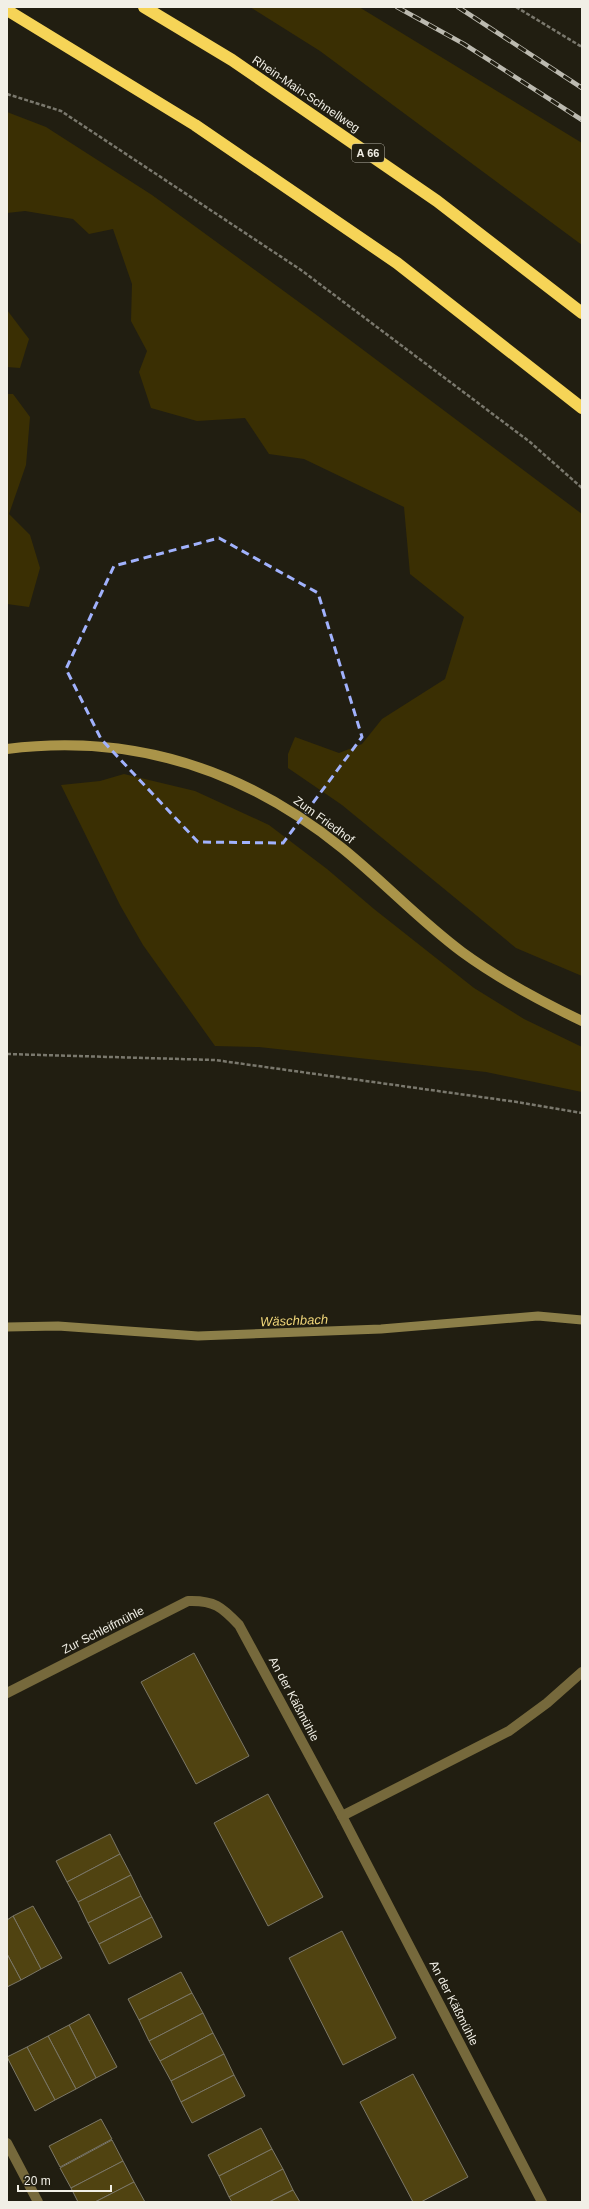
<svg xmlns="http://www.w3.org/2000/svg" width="589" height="2209" font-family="Arial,sans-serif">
<rect width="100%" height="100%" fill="#211e11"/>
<g fill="#3a2f03">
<path d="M250 7H359L582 143V245L320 51Z"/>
<path d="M7 112 46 127 152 195 318 316 582 514V976L516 948 342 805 288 768V754L295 737 339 753 362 744 382 719 445 679 464 617 410 574 404 507 304 459 269 454 245 418 197 421 151 408 139 372 147 351 131 321 132 284 113 229 89 234 73 219 25 211 7 213Z"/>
<path d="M7 310 29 339 20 368 7 367Z"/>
<path d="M7 394H13L30 417 26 465 9 514 30 535 40 568 29 607 7 604Z"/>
<path d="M124 774 195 791 269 825 327 869 374 909 474 988 524 1019 582 1047V1092L486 1072 259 1047 215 1046 143 945 120 905 61 785 100 781Z"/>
</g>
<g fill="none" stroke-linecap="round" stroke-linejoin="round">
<path stroke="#8c7f49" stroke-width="9" d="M7 1327 58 1326 198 1336 381 1329 538 1316 582 1320"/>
</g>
<g fill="#504311" stroke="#7b7767">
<path d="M194 1653 249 1756 196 1784 141 1682Z"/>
<path d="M268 1794 323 1897 268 1926 214 1823Z"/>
<path d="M110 1834 120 1854 67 1882 56 1861Z"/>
<path d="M120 1854 131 1875 78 1902 67 1882Z"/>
<path d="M131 1875 141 1896 88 1923 78 1902Z"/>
<path d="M141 1896 152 1917 99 1944 88 1923Z"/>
<path d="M33 1906 62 1958 41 1969 13 1916Z"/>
<path d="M13 1916 41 1969 21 1980 7 1954V1920Z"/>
<path d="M152 1917 162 1937 109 1964 99 1944Z"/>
<path d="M342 1931 396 2038 343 2065 289 1958Z"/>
<path d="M7 1954 21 1980 7 1987Z"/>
<path d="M181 1972 192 1993 139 2020 128 1999Z"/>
<path d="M192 1993 203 2013 149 2041 139 2020Z"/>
<path d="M203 2013 213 2033 160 2061 149 2041Z"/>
<path d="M89 2014 117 2067 96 2078 69 2025Z"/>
<path d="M69 2025 96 2078 76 2089 48 2036Z"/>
<path d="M213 2033 224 2054 171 2081 160 2061Z"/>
<path d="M48 2036 76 2089 55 2100 27 2047Z"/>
<path d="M27 2047 55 2100 35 2111 7 2057Z"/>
<path d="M224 2054 234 2075 181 2102 171 2081Z"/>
<path d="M413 2074 468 2177 421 2202H413L360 2102Z"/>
<path d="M234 2075 245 2096 192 2123 181 2102Z"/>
<path d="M101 2119 112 2139 60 2167 49 2146Z"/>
<path d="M261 2128 272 2149 219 2176 208 2155Z"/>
<path d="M112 2140 123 2161 71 2188 60 2168Z"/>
<path d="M272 2149 283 2169 229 2197 219 2176Z"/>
<path d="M123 2161 134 2182 95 2202H78L71 2188Z"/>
<path d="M283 2169 293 2190 269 2202H232L229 2197Z"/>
<path d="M134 2182 145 2202H95Z"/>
<path d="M293 2190 300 2202H269Z"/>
</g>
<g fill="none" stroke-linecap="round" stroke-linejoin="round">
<g stroke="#7a786d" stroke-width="2.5" stroke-dasharray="4 2" stroke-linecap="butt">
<path d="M516 7 582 47"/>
<path d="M7 94 61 111 301 270 530 442 582 488"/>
<path d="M7 1054 215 1060 517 1102 582 1113"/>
</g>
<g stroke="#76693c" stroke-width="10">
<path d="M7 1693 188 1601C214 1600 222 1607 239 1625L342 1816 542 2202"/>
<path d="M342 1816 509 1731 547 1703 582 1672"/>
<path d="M7 2143 38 2202"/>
</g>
<path stroke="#aa9449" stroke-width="10" d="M7 749C133 733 244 769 342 848 383 881 419 920 462 952 499 979 540 1001 582 1021"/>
<g stroke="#f6d457" stroke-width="12">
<path d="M144 7 232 60 437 201 582 313"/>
<path d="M7 10 195 125 397 263 582 408"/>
</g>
<g stroke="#bcbab0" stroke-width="4.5">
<g id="rail">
<path d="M397 7 464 44 582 120"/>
<path d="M458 7 582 88"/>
</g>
</g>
<use href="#rail" stroke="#211e11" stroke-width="3" stroke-dasharray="9" stroke-linecap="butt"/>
</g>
<path fill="none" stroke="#a1b2fd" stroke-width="3" stroke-dasharray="8 5" stroke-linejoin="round" d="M219 538 318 593 362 737 283 843 198 842 101 739 66 669 114 566Z"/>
<g text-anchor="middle" stroke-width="3" stroke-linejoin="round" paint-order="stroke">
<rect fill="#211e11" stroke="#b3b0a6" stroke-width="1" x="352" y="144" width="32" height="18" rx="3"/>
<g font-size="11" font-weight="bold" fill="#f1efe6">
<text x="368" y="157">A 66</text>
</g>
<g font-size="12" fill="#f1efe6" stroke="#211e11">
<text transform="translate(306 94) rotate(34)" y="4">Rhein-Main-Schnellweg</text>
<text transform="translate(324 820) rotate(36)" y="4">Zum Friedhof</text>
<text transform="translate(103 1630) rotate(-27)" y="4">Zur Schleifmühle</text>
<text transform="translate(294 1699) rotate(62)" y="4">An der Käßmühle</text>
<text transform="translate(454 2003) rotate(63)" y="4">An der Käßmühle</text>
</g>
<g font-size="13" font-style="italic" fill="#efd579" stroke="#211e11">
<text transform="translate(294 1320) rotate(-2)" y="5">Wäschbach</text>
</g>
</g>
<rect width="589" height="2209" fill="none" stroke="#f1efe6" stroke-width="16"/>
<path d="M18 2185v6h93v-6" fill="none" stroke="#f1efe6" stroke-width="2"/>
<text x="24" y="2185" font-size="12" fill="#f1efe6" stroke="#211e11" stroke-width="3" paint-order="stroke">20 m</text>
</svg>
